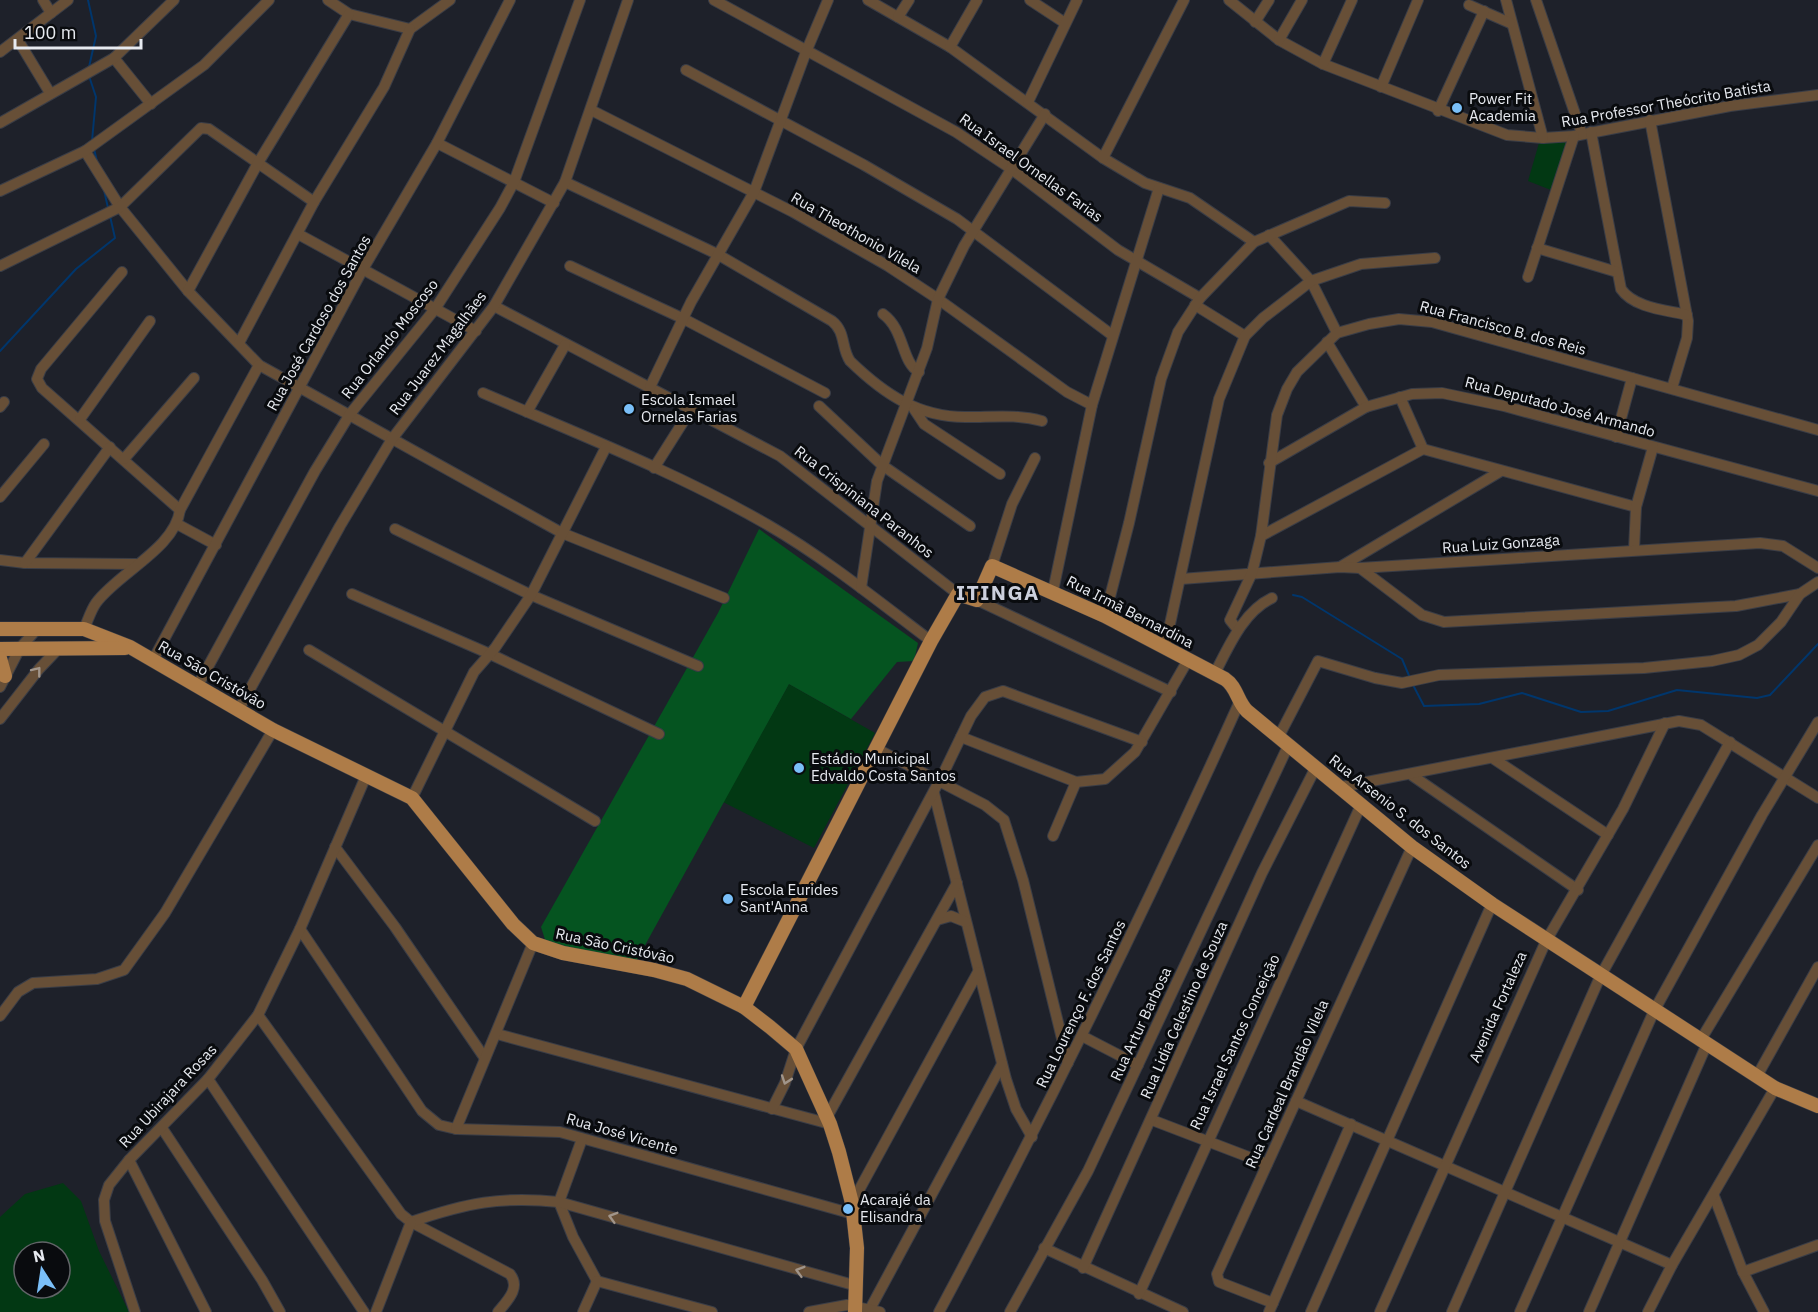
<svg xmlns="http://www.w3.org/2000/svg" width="1818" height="1312" font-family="'IBM Plex Sans',sans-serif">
<rect width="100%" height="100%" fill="#1e212a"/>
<g fill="#023813" fill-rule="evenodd">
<path d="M1567 142 1551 190 1528 181 1539 143Z"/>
<path d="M789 684 875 733 814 848 723 802Z"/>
<path d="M63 1183 81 1201 99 1251 129 1312H0V1217L25 1194ZM24 1252H60V1288H24Z"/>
</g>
<path fill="#055420" d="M759 529 918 643 914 661 897 662 851 719 789 684 633 967 548 949 541 927 718 613Z"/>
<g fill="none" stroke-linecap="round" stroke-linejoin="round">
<g stroke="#00366c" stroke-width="2">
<path d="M88 0 96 36 89 67"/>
<path d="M89 76 96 97 92 141"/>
<path d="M94 149 97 161"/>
<path d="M104 190 108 208"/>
<path d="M0 351 76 269 115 238 110 216"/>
<path d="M1293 595 1302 597 1402 659 1410 678"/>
<path d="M1412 683 1424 706 1479 704 1522 693 1581 712 1608 711 1677 690 1757 698 1770 695 1818 644"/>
</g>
<g stroke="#3a3d46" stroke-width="12">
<g id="minor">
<path d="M43 0 51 13"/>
<path d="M328 0 349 14 410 29 450 0"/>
<path d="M714 0 956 132 1010 168 1118 250 1200 298"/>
<path d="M868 0 950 47 1103 158 1145 183 1190 198 1254 242"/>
<path d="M1030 0 1065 23"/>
<path d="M1229 0 1279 40 1323 64 1507 135 1543 138 1574 136 1730 106 1818 95"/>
<path d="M1506 0 1543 138"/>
<path d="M1536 0 1582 134"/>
<path d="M1469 5 1510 23"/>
<path d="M898 17 909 0"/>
<path d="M1255 22 1269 0"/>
<path d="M18 40 50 93"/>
<path d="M1279 40 1302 0"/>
<path d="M950 47 977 0"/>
<path d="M0 52 68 0"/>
<path d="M114 58 151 104"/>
<path d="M1323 64 1352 0"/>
<path d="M686 70 864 165 957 219 1112 335"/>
<path d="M1381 87 1418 0"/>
<path d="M1028 102 1077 0"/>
<path d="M591 110 793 212 888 266 938 299 1067 392 1092 405"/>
<path d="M1438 111 1484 11"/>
<path d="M1650 120 1688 321 1687 338 1672 388"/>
<path d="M0 123 114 58 174 0"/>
<path d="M1591 132 1621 289C1634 308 1666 310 1687 315"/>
<path d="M437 143 554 203"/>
<path d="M85 151 120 207 188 291 259 365 562 533 724 598"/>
<path d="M1103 158 1184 0"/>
<path d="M565 182 717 254 832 321C846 332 841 348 850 361 884 394 919 418 968 417 993 417 1017 414 1042 421"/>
<path d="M0 191 85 151 204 65 269 0"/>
<path d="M298 234 476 331"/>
<path d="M1269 235 1311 281 1337 333"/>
<path d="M1537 248 1617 272"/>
<path d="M0 266 120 207 201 128 209 129 314 202"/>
<path d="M570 266 684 319 825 393"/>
<path d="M122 272 41 369 37 379 42 388 180 510"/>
<path d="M1528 277 1574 136"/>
<path d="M188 291 258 163 349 14"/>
<path d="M1195 305 1245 336"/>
<path d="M494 306 780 456 958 594"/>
<path d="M883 314C905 330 901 362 919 372"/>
<path d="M1327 342 1366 407"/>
<path d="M239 343 314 202 384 87 410 29"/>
<path d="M650 387 691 302 754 192 806 52 828 0"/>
<path d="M483 393C578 434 678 473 768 525 825 558 878 601 931 641"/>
<path d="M1400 397 1423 449"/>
<path d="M819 406 882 465 970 526"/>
<path d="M0 407 4 402"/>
<path d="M914 409 924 424 1000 474"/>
<path d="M527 412 565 345"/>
<path d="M80 419 150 321"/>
<path d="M1616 437 1632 378"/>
<path d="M124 459 194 378"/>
<path d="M1269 463 1366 407 1412 394 1442 393 1504 406 1818 491"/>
<path d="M654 468 690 411"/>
<path d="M0 497 44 444"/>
<path d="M177 524 216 545"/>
<path d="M395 529 531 595 698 666"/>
<path d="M1261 536 1423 449 1636 507"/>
<path d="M1634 550 1636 507 1653 447"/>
<path d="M0 560 25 563 136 564"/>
<path d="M25 563 110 447"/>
<path d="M992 566 1012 504 1035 458"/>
<path d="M1340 567 1501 471"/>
<path d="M1360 568 1422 615 1444 622 1736 606 1800 594"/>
<path d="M1181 579 1340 567 1360 568 1760 543 1783 546 1818 568"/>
<path d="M861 588 877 481 927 348 938 299 964 246 1045 114"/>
<path d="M1053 591 1092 405 1159 188"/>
<path d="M352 594 490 654 659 734"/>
<path d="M977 600 1171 692"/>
<path d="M1105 616 1129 523 1161 379 1178 332 1200 298 1254 242 1349 201 1385 203"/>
<path d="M84 629C88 620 91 610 96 603 118 573 175 548 180 510L259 365"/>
<path d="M1238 630 1230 620 1252 573 1261 536 1277 415 1287 389 1297 372 1337 333 1369 324 1399 319 1432 322 1818 430"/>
<path d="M1165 647 1219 399 1245 336 1263 318 1311 281 1361 264 1435 258"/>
<path d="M309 650 595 821"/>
<path d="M153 660 363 269 437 143 510 0"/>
<path d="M1215 673C1229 646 1243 612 1272 598"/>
<path d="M198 685 315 471 350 414 435 309 500 208 514 182 580 0"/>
<path d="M0 687 20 648 37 629"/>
<path d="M239 709 340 526 392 439 494 306 565 182 628 0"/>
<path d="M0 719 39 669 59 648"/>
<path d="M1279 736 1318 661 1375 678 1402 683 1439 675 1644 668 1712 661 1739 655 1758 645 1781 622 1800 594 1818 582"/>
<path d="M961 737 1076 782 1105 779 1135 752 1188 660"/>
<path d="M875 748 985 805 1004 820 1023 880 1068 1063"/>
<path d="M1494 759 1608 835"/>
<path d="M1410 774 1578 890"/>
<path d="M1341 787 1679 721 1701 725 1818 798"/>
<path d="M934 793 1006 1079 1016 1109 1032 1137"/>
<path d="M412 798 474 672 495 648 531 595 606 447"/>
<path d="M1053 836 1076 782"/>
<path d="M335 847 395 927 484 1057"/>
<path d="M937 920 951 916 966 922"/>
<path d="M300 929 422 1111 439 1125 456 1129 560 1132 853 1214"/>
<path d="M258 1015 401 1214 411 1222 510 1274C521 1288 507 1301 498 1312"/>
<path d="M0 1016 18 992 33 983 97 979 124 970 165 913 273 730"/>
<path d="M497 1034 830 1124"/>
<path d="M1082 1036 1138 1065"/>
<path d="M1700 1041 1818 845"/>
<path d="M1757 1076 1818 967"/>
<path d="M208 1079 364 1312"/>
<path d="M1296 1101 1672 1265"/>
<path d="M772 1109 785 1083 796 1049 944 772 971 716 985 697 1003 691 1142 742"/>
<path d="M827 1117 957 883"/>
<path d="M1152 1120 1267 1164"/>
<path d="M162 1128 262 1280 280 1312"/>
<path d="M456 1129 533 943"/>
<path d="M129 1160 206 1312"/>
<path d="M1714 1196 1743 1272 1764 1312"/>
<path d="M559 1202 573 1237 597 1281"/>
<path d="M559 1202 582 1139"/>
<path d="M852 1203 978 972"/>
<path d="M411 1222C466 1203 501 1196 559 1202L857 1286"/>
<path d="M1044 1248 1183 1312"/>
<path d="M1083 1268 1262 873 1316 767"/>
<path d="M1743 1272 1818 1245"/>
<path d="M597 1281 712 1312"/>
<path d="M1139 1294 1361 805"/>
<path d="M1273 1303 1219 1282 1217 1274 1412 847"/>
<path d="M870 1309 1002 1064"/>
<path d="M135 1312 105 1221 104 1200 109 1185 129 1160 208 1079 258 1015 300 929 366 776"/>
<path d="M376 1312 411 1222"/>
<path d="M583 1312 597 1281"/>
<path d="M809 1312 847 1305 880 1312"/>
<path d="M939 1312C1046 1112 1146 909 1239 703"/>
<path d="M1010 1312 1088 1171 1289 744"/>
<path d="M1269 1312 1351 1124"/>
<path d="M1311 1312 1492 904"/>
<path d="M1380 1312 1546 941 1623 809 1665 723"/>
<path d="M1452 1312 1600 977 1730 742"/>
<path d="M1520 1312 1654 1011 1762 815 1818 722"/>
<path d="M1589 1312 1706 1046"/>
<path d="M1648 1312 1672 1265 1775 1088"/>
</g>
</g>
<g stroke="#3a3d46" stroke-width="15">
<g id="major">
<path d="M0 629H84L130 647 273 730 412 798 513 924 533 943 563 953 654 970 687 979 744 1007 770 1027 796 1049 830 1124 839 1152 852 1203 857 1248 855 1312"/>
<path d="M0 649 125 648"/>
<path d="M0 658 5 676"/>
<path d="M744 1007 931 641 958 594 977 600 992 566 1105 616 1225 679C1237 687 1237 701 1247 711L1412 847 1492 904 1775 1088 1818 1106"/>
</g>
</g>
<use href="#minor" stroke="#674f37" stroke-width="10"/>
<use href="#major" stroke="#ae7c48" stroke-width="14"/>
</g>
<defs><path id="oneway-chevron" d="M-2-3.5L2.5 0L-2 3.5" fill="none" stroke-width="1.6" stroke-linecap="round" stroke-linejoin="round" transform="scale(1.5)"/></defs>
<g stroke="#a1958a">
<use href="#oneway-chevron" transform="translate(37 671) rotate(-52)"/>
<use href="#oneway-chevron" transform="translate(786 1080) rotate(109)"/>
<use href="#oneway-chevron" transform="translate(613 1217) rotate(-164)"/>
<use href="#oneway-chevron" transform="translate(800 1271) rotate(-164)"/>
</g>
<g fill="#7abff8" stroke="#090b0e" stroke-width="2">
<circle cx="1457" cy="108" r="6"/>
<circle cx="629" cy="409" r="6"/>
<circle cx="799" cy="768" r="6"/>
<circle cx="728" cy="899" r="6"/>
<circle cx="848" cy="1209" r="6"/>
</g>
<g text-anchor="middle" stroke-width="6" stroke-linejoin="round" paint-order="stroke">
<g font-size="15" fill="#e7eaf0" stroke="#090b0e" text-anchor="start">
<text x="1469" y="104">Power Fit<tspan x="1469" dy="17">Academia</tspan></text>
<text x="641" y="405">Escola Ismael<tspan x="641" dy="17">Ornelas Farias</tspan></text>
<text x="811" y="764">Estádio Municipal<tspan x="811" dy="17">Edvaldo Costa Santos</tspan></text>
<text x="740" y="895">Escola Eurides<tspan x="740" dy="17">Sant'Anna</tspan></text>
<text x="860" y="1205">Acarajé da<tspan x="860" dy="17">Elisandra</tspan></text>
</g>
<g font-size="15" fill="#e7eaf0" stroke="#090b0e">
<text transform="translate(1666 104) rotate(-10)" y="5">Rua Professor Theócrito Batista</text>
<text transform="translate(1031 168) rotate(36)" y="5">Rua Israel Ornellas Farias</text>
<text transform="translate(856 233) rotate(30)" y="5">Rua Theothonio Vilela</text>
<text transform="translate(319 323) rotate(-61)" y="5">Rua José Cardoso dos Santos</text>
<text transform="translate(1503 328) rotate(15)" y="5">Rua Francisco B. dos Reis</text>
<text transform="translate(390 339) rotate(-52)" y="5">Rua Orlando Moscoso</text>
<text transform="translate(438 353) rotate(-53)" y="5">Rua Juarez Magalhães</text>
<text transform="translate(1560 407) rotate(15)" y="5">Rua Deputado José Armando</text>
<text transform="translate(864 502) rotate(38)" y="5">Rua Crispiniana Paranhos</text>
<text transform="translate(1501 544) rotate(-4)" y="5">Rua Luiz Gonzaga</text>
<text transform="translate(1130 612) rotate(27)" y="5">Rua Irmã Bernardina</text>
<text transform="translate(212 675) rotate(30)" y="5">Rua São Cristóvão</text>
<text transform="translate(1400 812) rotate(38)" y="5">Rua Arsenio S. dos Santos</text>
<text transform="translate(615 946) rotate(12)" y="5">Rua São Cristóvão</text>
<text transform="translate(1081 1004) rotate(-64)" y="5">Rua Lourenço F. dos Santos</text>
<text transform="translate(1498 1007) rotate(-66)" y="5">Avenida Fortaleza</text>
<text transform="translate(1184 1010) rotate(-66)" y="5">Rua Lidia Celestino de Souza</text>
<text transform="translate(1141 1024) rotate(-65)" y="5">Rua Artur Barbosa</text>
<text transform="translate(1235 1042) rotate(-65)" y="5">Rua Israel Santos Conceição</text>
<text transform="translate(1287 1084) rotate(-66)" y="5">Rua Cardeal Brandão Vilela</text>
<text transform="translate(168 1096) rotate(-47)" y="5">Rua Ubirajara Rosas</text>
<text transform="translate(622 1134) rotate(16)" y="5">Rua José Vicente</text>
</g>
<g font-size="21" font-weight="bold" letter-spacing="1.5" fill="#ccd0dd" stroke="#090b0e">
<text x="998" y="600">ITINGA</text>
</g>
</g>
<g transform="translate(42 1270) rotate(348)"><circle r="28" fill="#090b0e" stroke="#626468" stroke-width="1.5"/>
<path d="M0-4.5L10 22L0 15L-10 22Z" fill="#7abff8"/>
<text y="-9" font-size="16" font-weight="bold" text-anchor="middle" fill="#e7eaf0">N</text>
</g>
<path d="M15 39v9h126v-9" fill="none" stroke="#e7eaf0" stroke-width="3"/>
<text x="24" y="39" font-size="18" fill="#e7eaf0" stroke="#090b0e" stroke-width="4.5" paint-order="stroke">100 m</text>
</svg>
